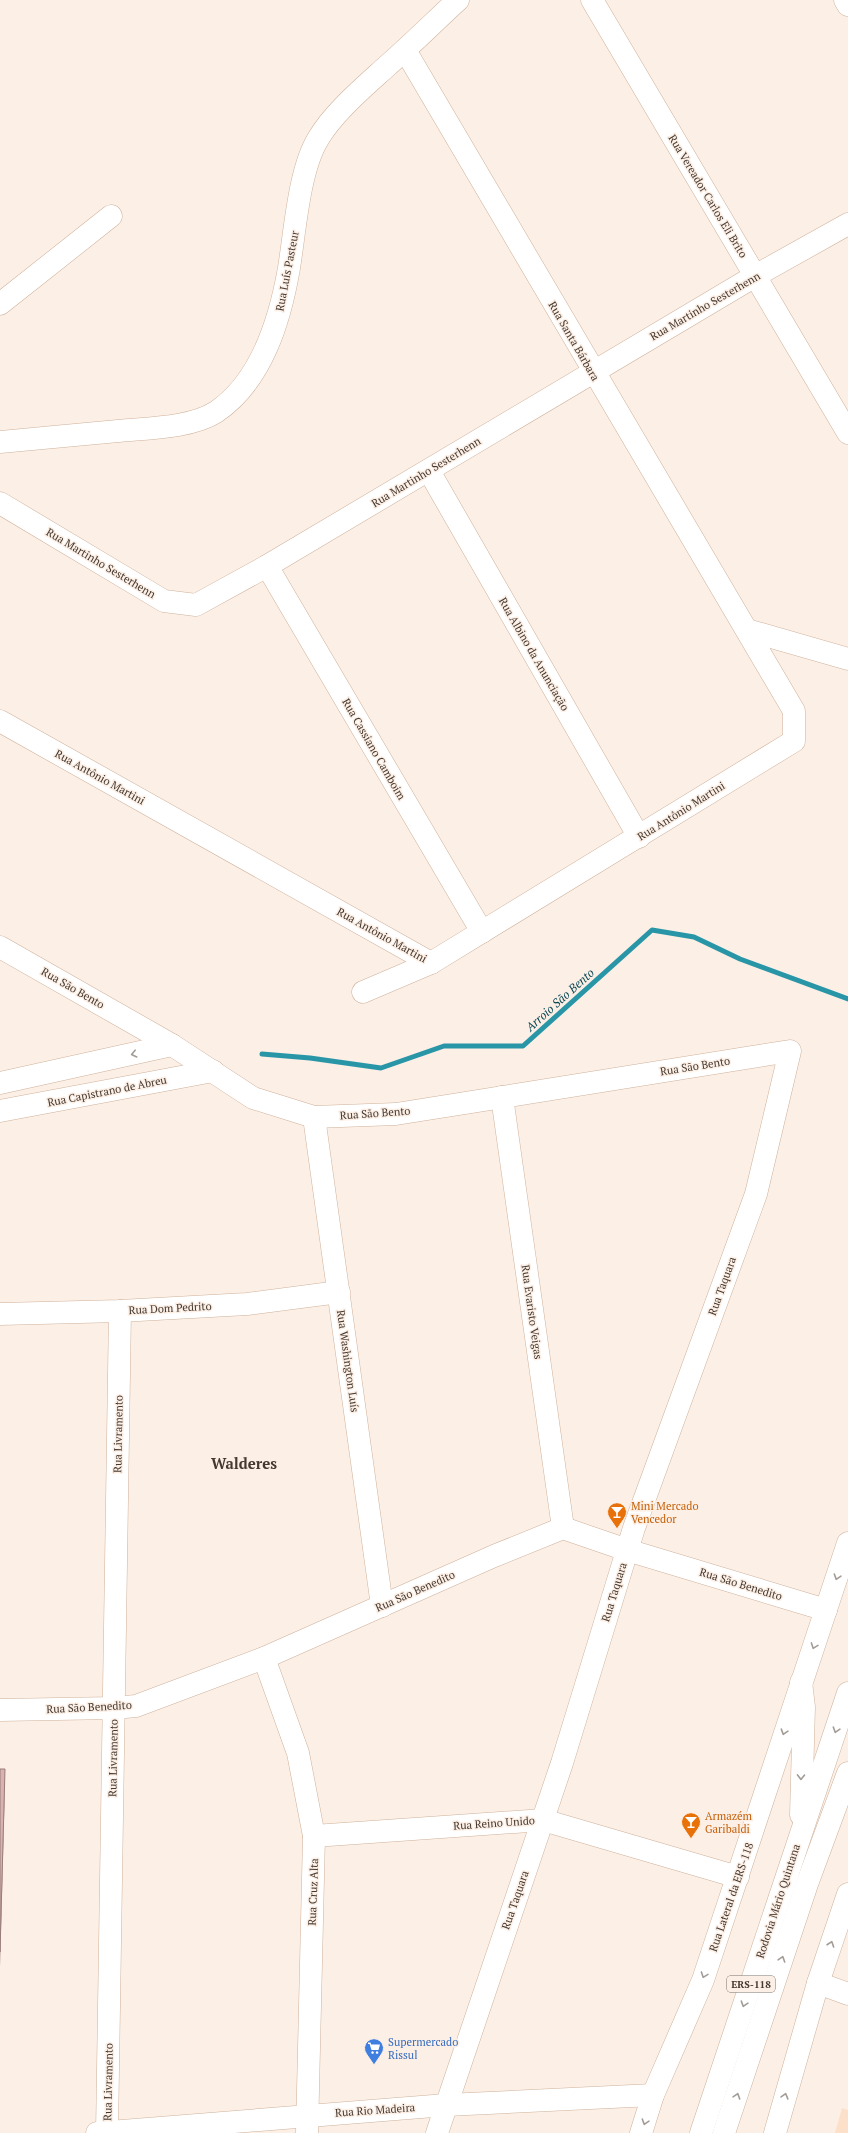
<svg xmlns="http://www.w3.org/2000/svg" width="848" height="2133" font-family="'PT Serif',serif">
<rect width="100%" height="100%" fill="#fcefe6"/>
<path fill="#fde0c9" d="M842 2108 848 2110V2133H835Z"/>
<g fill="none" stroke-linecap="round" stroke-linejoin="round">
<path stroke="#2996a7" stroke-width="5" d="M262 1054 310 1058 381 1068 444 1046H523L652 930 694 937 740 959 848 999"/>
<g stroke="#cfb29b" stroke-width="23">
<g id="minor">
<path d="M592 0 848 433"/>
<path d="M0 304 111 216"/>
<path d="M429 471 639 837"/>
<path d="M0 503 164 601 196 605 267 566 755 276 848 224"/>
<path d="M267 566 482 932"/>
<path d="M747 630 848 659"/>
<path d="M0 721 431 963"/>
<path d="M0 947 172 1045 253 1098 314 1117 396 1114 790 1051 756 1194 634 1528 562 1763 437 2133"/>
<path d="M363 992 431 963 794 741V711L405 50"/>
<path d="M0 1083 172 1045"/>
<path d="M502 1097 563 1528"/>
<path d="M0 1111 213 1071"/>
<path d="M314 1117 382 1606"/>
<path d="M0 1314 120 1311 247 1304 339 1292"/>
<path d="M264 1658 298 1753 314 1836 307 2133"/>
<path d="M0 1710 114 1708 136 1706 264 1658 494 1556 563 1528 627 1550 826 1610"/>
<path d="M314 1836 543 1820 738 1877"/>
<path d="M818 1983 848 1994"/>
<path d="M97 2133 446 2105 653 2095"/>
<path d="M107 2133 120 1311"/>
</g>
</g>
<g stroke="#cfb29b" stroke-width="23">
<g id="major">
<path d="M845 0 848 5"/>
<path d="M0 442C39 438 79 435 118 431 147 428 191 428 216 412 262 381 280 320 289 268 295 231 299 170 318 139 333 113 365 86 387 66 411 45 434 22 458 0"/>
<path d="M641 2133 653 2095 703 1980 848 1543"/>
<path d="M775 2133 818 1983 848 1894"/>
</g>
</g>
<g stroke="#cfb29b" stroke-width="23">
<g id="highway">
<path d="M801 1682 804 1707 801 1815"/>
<path d="M701 2133 848 1693"/>
<path d="M724 2133 807 1884 848 1773"/>
</g>
</g>
<use href="#minor" stroke="#fff" stroke-width="22"/>
<use href="#major" stroke="#fff" stroke-width="22"/>
<use href="#highway" stroke="#fff" stroke-width="22"/>
</g>
<path fill="#987d7a" d="M5 1769V1783L0 1967V1952Z"/>
<path fill="#d9b2af" stroke="#987d7a" d="M0 1769H5L0 1952Z"/>
<defs><path id="oneway-chevron" d="M-2-3.5L2.5 0L-2 3.5" fill="none" stroke-width="1.6" stroke-linecap="round" stroke-linejoin="round"/></defs>
<g stroke="#a29c97">
<use href="#oneway-chevron" transform="translate(134 1054) rotate(167)"/>
<use href="#oneway-chevron" transform="translate(837 1577) rotate(108)"/>
<use href="#oneway-chevron" transform="translate(814 1646) rotate(110)"/>
<use href="#oneway-chevron" transform="translate(836 1730) rotate(108)"/>
<use href="#oneway-chevron" transform="translate(784 1732) rotate(108)"/>
<use href="#oneway-chevron" transform="translate(801 1777) rotate(91)"/>
<use href="#oneway-chevron" transform="translate(831 1944) rotate(-71)"/>
<use href="#oneway-chevron" transform="translate(782 1959) rotate(-72)"/>
<use href="#oneway-chevron" transform="translate(704 1975) rotate(110)"/>
<use href="#oneway-chevron" transform="translate(744 2004) rotate(108)"/>
<use href="#oneway-chevron" transform="translate(737 2096) rotate(-72)"/>
<use href="#oneway-chevron" transform="translate(785 2096) rotate(-74)"/>
<use href="#oneway-chevron" transform="translate(645 2122) rotate(108)"/>
</g>
<defs>
<g id="bar-pin" transform="scale(1)"><path d="M0 17L-7.5 6A9.5 9.5 0 1 1 7.5 6Z" fill="#e8710a" stroke="#fcefe6"/><path d="M-6-5H6L.8 .8V4.5H3.5V6h-7V4.5H-.8V.8Z" fill="#fff"/></g>
<g id="supermarket-pin" transform="scale(1)"><path d="M0 17L-7.5 6A9.5 9.5 0 1 1 7.5 6Z" fill="#3f7fe0" stroke="#fcefe6"/><path d="M-6-5.5h2.5l.6 2H6L4.5 2H-2.5L-4.4-4H-6ZM-1.5 3.2a1.3 1.3 0 1 0 .1 0ZM3 3.2a1.3 1.3 0 1 0 .1 0Z" fill="#fff"/></g>
</defs>
<g fill-rule="evenodd">
<use href="#bar-pin" x="617" y="1512"/>
<use href="#bar-pin" x="691" y="1822"/>
<use href="#supermarket-pin" x="374" y="2048"/>
</g>
<g text-anchor="middle" stroke-width="3" stroke-linejoin="round" paint-order="stroke">
<rect fill="#fcefe6" stroke="#7b6f66" stroke-width="1" x="727" y="1976" width="48" height="16" rx="3"/>
<g font-size="10" font-weight="bold" fill="#44382f">
<text x="751" y="1988">ERS-118</text>
</g>
<g font-size="11" fill="#44382f" stroke="#fcefe6">
<text transform="translate(708 196) rotate(59)" y="4">Rua Vereador Carlos Eli Brito</text>
<text transform="translate(287 271) rotate(-79)" y="4">Rua Luís Pasteur</text>
<text transform="translate(705 306) rotate(-30)" y="4">Rua Martinho Sesterhenn</text>
<text transform="translate(574 341) rotate(60)" y="4">Rua Santa Bárbara</text>
<text transform="translate(426 472) rotate(-31)" y="4">Rua Martinho Sesterhenn</text>
<text transform="translate(101 563) rotate(31)" y="4">Rua Martinho Sesterhenn</text>
<text transform="translate(534 654) rotate(60)" y="4">Rua Albino da Anunciação</text>
<text transform="translate(374 749) rotate(60)" y="4">Rua Cassiano Camboim</text>
<text transform="translate(100 777) rotate(29)" y="4">Rua Antônio Martini</text>
<text transform="translate(681 811) rotate(-32)" y="4">Rua Antônio Martini</text>
<text transform="translate(382 935) rotate(29)" y="4">Rua Antônio Martini</text>
<text transform="translate(73 988) rotate(30)" y="4">Rua São Bento</text>
<text transform="translate(695 1066) rotate(-9)" y="4">Rua São Bento</text>
<text transform="translate(107 1091) rotate(-11)" y="4">Rua Capistrano de Abreu</text>
<text transform="translate(375 1113) rotate(-4)" y="4">Rua São Bento</text>
<text transform="translate(722 1286) rotate(-70)" y="4">Rua Taquara</text>
<text transform="translate(170 1308) rotate(-3)" y="4">Rua Dom Pedrito</text>
<text transform="translate(532 1312) rotate(82)" y="4">Rua Evaristo Veigas</text>
<text transform="translate(348 1361) rotate(82)" y="4">Rua Washington Luís</text>
<text transform="translate(118 1434) rotate(-89)" y="4">Rua Livramento</text>
<text transform="translate(741 1584) rotate(17)" y="4">Rua São Benedito</text>
<text transform="translate(415 1591) rotate(-24)" y="4">Rua São Benedito</text>
<text transform="translate(614 1592) rotate(-73)" y="4">Rua Taquara</text>
<text transform="translate(89 1707) rotate(-3)" y="4">Rua São Benedito</text>
<text transform="translate(113 1758) rotate(-89)" y="4">Rua Livramento</text>
<text transform="translate(494 1823) rotate(-4)" y="4">Rua Reino Unido</text>
<text transform="translate(313 1892) rotate(-88)" y="4">Rua Cruz Alta</text>
<text transform="translate(731 1897) rotate(-71)" y="4">Rua Lateral da ERS-118</text>
<text transform="translate(515 1900) rotate(-71)" y="4">Rua Taquara</text>
<text transform="translate(778 1901) rotate(-72)" y="4">Rodovia Mário Quintana</text>
<text transform="translate(108 2082) rotate(-89)" y="4">Rua Livramento</text>
<text transform="translate(375 2110) rotate(-4)" y="4">Rua Rio Madeira</text>
</g>
<g font-size="11" fill="#c56008" stroke="#fcefe6" text-anchor="start">
<text x="631" y="1510">Mini Mercado<tspan x="631" dy="13">Vencedor</tspan></text>
<text x="705" y="1820">Armazém<tspan x="705" dy="13">Garibaldi</tspan></text>
</g>
<g font-size="11" fill="#366cbe" stroke="#fcefe6" text-anchor="start">
<text x="388" y="2046">Supermercado<tspan x="388" dy="13">Rissul</tspan></text>
</g>
<g font-size="12" font-style="italic" fill="#074854" stroke="#fcefe6">
<text transform="translate(560 1000) rotate(-42)" y="4">Arroio São Bento</text>
</g>
<g font-size="15" font-weight="bold" fill="#44382f" stroke="#fcefe6">
<text x="244" y="1469">Walderes</text>
</g>
</g>
</svg>
